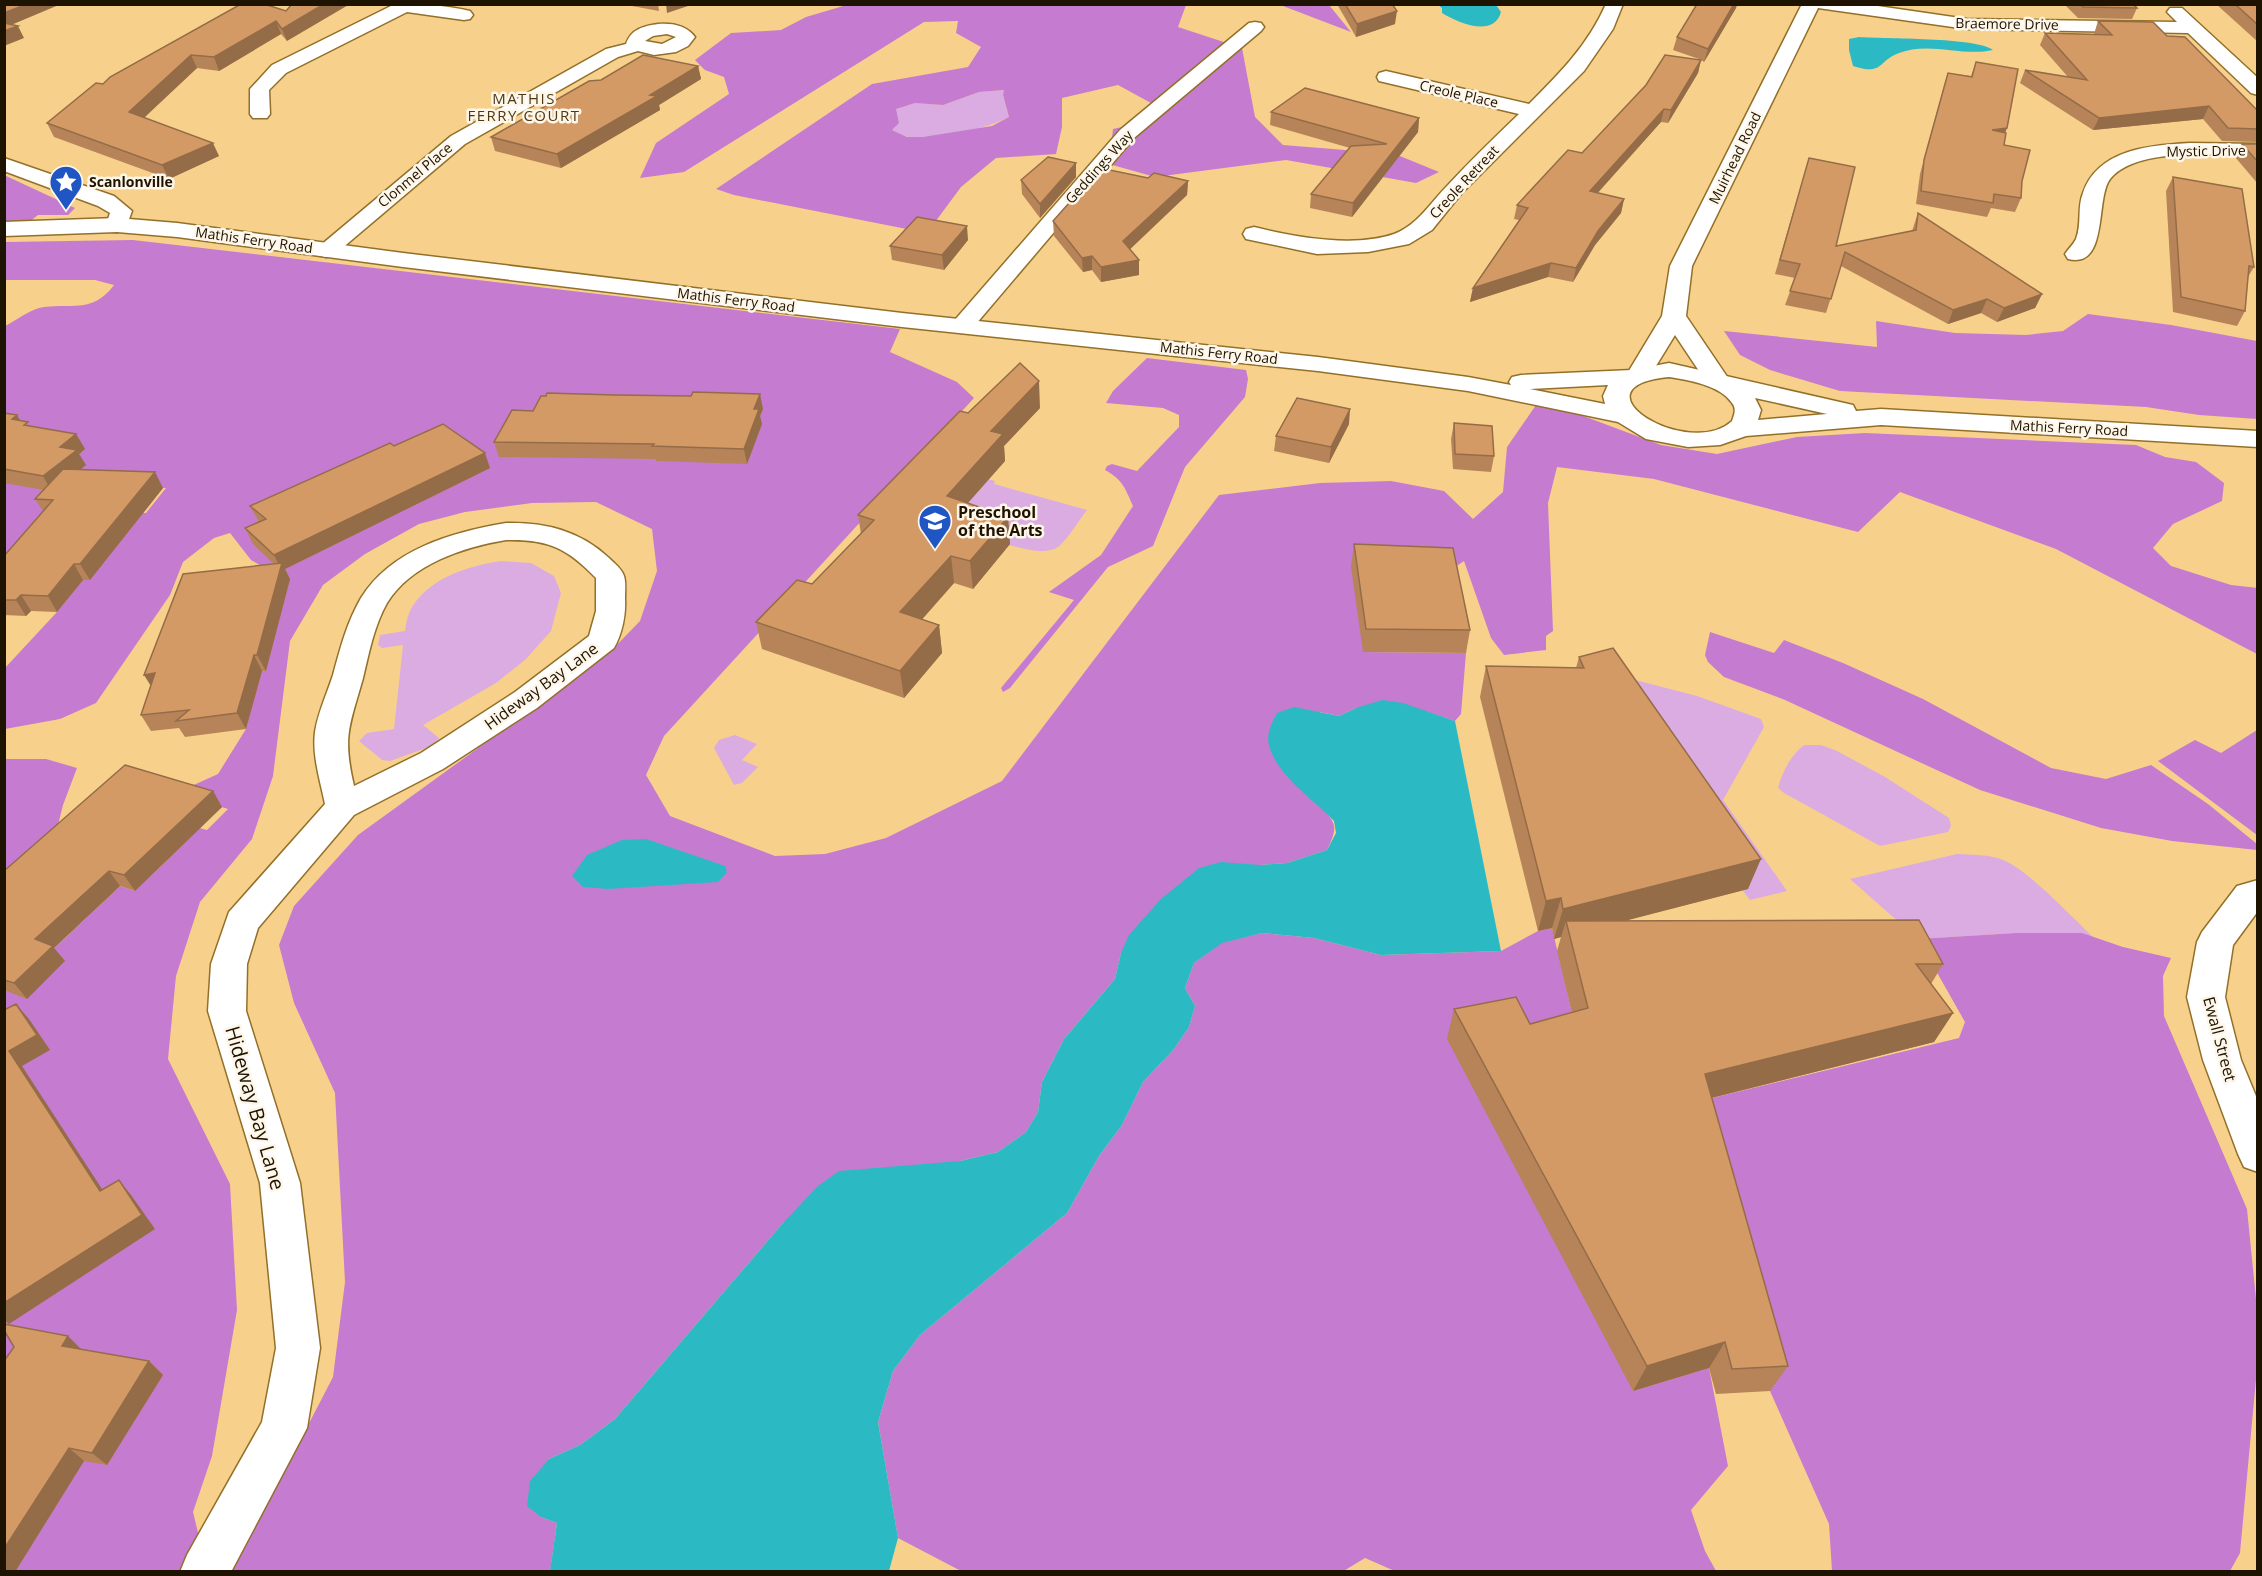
<svg xmlns="http://www.w3.org/2000/svg" width="2262" height="1576" font-family="'Open Sans',sans-serif">
<rect width="100%" height="100%" fill="#f7d18b"/>
<g fill="#daace1">
<path d="M1004 90 1003 96 1009 117C986 129 936 140 909 137 903 136 897 132 892 130L899 123 895 109 915 103 943 105 979 92Z"/>
<path d="M944 467 995 481 994 484 1087 510C1078 521 1069 538 1058 547 1040 560 992 538 972 533Z"/>
<path d="M501 561 531 563 554 576 561 593 551 631 526 659 496 683 423 725 439 738 432 746 390 761 382 760 359 741 367 733 394 729 403 645 382 648 378 645 380 635 405 631C406 625 407 618 409 613 425 579 467 566 501 561Z"/>
<path d="M1612 674 1697 696 1761 719 1764 727 1723 800 1787 891 1750 900 1743 891 1748 889Z"/>
<path d="M735 735 757 744 742 760 758 767 742 783 734 785 714 748 719 740Z"/>
<path d="M1804 745H1821L1837 751 1885 777 1949 818 1951 826 1948 832 1880 846 1784 793 1778 788C1782 772 1791 755 1804 745Z"/>
<path d="M1957 854C1973 855 1988 854 2003 860 2026 868 2074 919 2094 938L2082 933H2016L1918 939 1850 879Z"/>
</g>
<g fill="#c57bd0" fill-rule="evenodd">
<path d="M850 4 1186 5 1178 27 1242 48 1255 117 1283 145 1395 154 1439 172 1416 183 1286 160 1155 177 1109 164 1113 129 1154 120 1151 103 1118 85 1062 98V127L1056 154 996 158 961 187 927 233 734 195 716 189 872 84 968 67 981 47 956 33 958 21 924 22 684 172 640 178 656 143 729 94 724 77 705 70 695 60 731 33 781 30 806 17ZM1004 90 1003 95 1009 117 992 126 923 137H907L892 130 899 123 896 109 915 103 943 105 979 92Z"/>
<path d="M1195 5H1329L1351 32 1283 6Z"/>
<path d="M4 175 75 208 68 215H38L29 222 5 226Z"/>
<path d="M133 240 900 329 890 352 957 382 974 398 664 736 646 775 670 816 775 856 825 854 886 838 1002 781 1219 495 1320 483 1391 481 1444 491 1473 519 1503 492 1507 447 1536 405 1578 414 1661 445 1717 454 1797 437 1865 433 2136 445 2165 457 2196 462 2224 483 2222 501 2173 524 2153 548 2171 566 2231 585 2258 588 2257 654 2056 549 1900 492 1858 532 1654 479 1557 467 1548 503 1553 631 1546 636V650L1504 655 1491 638 1464 561 1449 571 1363 652 1466 653 1461 714 1455 721 1431 713 1356 708 1339 716 1320 712 1316 802C1335 822 1340 824 1327 850L1287 863 1260 865 1121 953 1115 979 1064 1039 1042 1082 1038 1112 1026 1132 998 1152 960 1161 783 1223 615 1419 580 1445 549 1459 541 1517 557 1523 550 1572 5 1571V990L27 998 64 962 47 955 120 886 135 891 167 860 188 825 207 830 228 809 176 793 218 774 246 729 254 698 249 673 266 670 275 634 267 569 251 560 230 533 214 538 183 562 170 595 96 703 60 719 5 729 4 669 57 612 136 513H146L166 488 96 486 5 582V326C15 321 28 311 39 308 68 302 92 315 114 285L95 280H5V242ZM596 502 652 529 657 571 640 621 608 654 358 835 294 906 279 945 294 1003 335 1093 345 1282 333 1377 289 1462 202 1549 193 1512 212 1456 237 1310 230 1184 168 1059 176 976 200 902 252 839 273 776 290 641 323 585 365 554 419 524 465 512 532 503Z"/>
<path d="M2088 314 2171 325 2257 341V419L2199 415 2146 407 1840 391 1770 370 1740 355 1724 331 1877 347 1876 321 1955 333 2026 335 2063 331Z"/>
<path d="M1147 358 1246 370 1248 379 1245 397 1185 467 1153 546 1108 567 1010 688 1003 692 1001 688 1074 600 1049 592 1101 555 1133 506C1125 488 1123 480 1105 470L1107 466 1112 464 1137 471 1179 427V415L1163 408 1106 403 1113 391Z"/>
<path d="M1710 632 1774 653 1784 640 1843 663 1923 699 2051 768 2106 779 2151 765 2208 804 2257 844V850L2172 841 2101 828 1980 790 1785 700 1724 677 1708 662 1705 655Z"/>
<path d="M2257 730V835L2158 761 2195 740 2221 753Z"/>
<path d="M5 759H46L77 768 63 805 54 841 5 897Z"/>
<path d="M1552 928 1578 1038 1633 1391 1709 1368 1728 1466 1691 1510 1705 1551 1716 1571 1397 1572 1365 1558 1342 1572 961 1571 898 1538 878 1422 893 1371 920 1335 1067 1213 1099 1156 1122 1125 1143 1082 1174 1049 1189 1027 1195 1006 1185 988 1194 963 1222 942 1262 933 1314 938 1381 955 1501 951 1538 931Z"/>
<path d="M2016 933H2082L2123 947 2171 958 2163 976 2164 1016 2247 1209 2257 1309V1368L2240 1553 2230 1571H1832L1829 1524 1770 1391 1691 1103 1959 1038 1965 1022 1918 939Z"/>
</g>
<g fill="#2bbac4">
<path d="M1438 5H1496L1501 12C1494 38 1458 23 1442 13V8Z"/>
<path d="M1859 37C1884 39 1977 37 1993 50 1962 57 1929 41 1899 53 1877 61 1884 76 1853 66L1849 50V39Z"/>
<path d="M1382 700 1403 703 1455 721 1501 951 1381 955 1314 938 1262 933 1222 943 1194 963 1185 988 1195 1006 1189 1027 1174 1049 1143 1082 1122 1125 1099 1156 1067 1213 920 1335 893 1371 878 1422 898 1538 889 1571H550L557 1523 541 1517 527 1506 530 1481 549 1459 580 1445 615 1419 783 1223 818 1186 839 1171 960 1161 998 1152 1026 1132 1038 1112 1042 1082 1064 1039 1115 979 1121 953 1129 935 1161 899 1199 868 1221 862 1260 865 1287 863 1327 850 1336 833 1334 821C1312 798 1277 776 1269 745 1266 734 1272 722 1277 713L1294 707 1339 716 1356 708Z"/>
<path d="M646 839 725 866 727 872 718 882 608 889 583 887 572 876 587 855 622 840Z"/>
</g>
<g fill="none" stroke-linecap="round" stroke-linejoin="round">
<g stroke="#937029" stroke-width="3">
<g id="minor">
<path d="M395 4C421 4 446 5 470 11L473 15 470 19 464 20 407 12 286 73 269 90 270 114 267 118H253L250 114V89L272 65Z"/>
<path d="M1606 4H1623L1613 29 1584 71 1461 194 1432 230 1409 244 1368 252 1317 254 1246 239 1243 234 1246 229 1254 227C1294 237 1354 248 1394 234 1418 225 1431 202 1448 185 1471 160 1495 137 1519 114L1379 81 1377 77 1379 73 1386 71 1529 104C1560 73 1588 45 1606 4Z"/>
<path d="M1802 4H1864L1967 19 2177 22 2167 12 2170 8H2182L2258 78V95L2251 93 2188 33 1967 29 1818 8 1692 266 1686 316 1730 381 1727 386 1718 388 1709 386 1675 335 1648 379 1639 381 1630 379 1627 374 1662 316 1670 266Z"/>
<path d="M1255 22 1261 23 1264 27 1261 31 1134 138 970 331 962 333 954 331 950 326 954 321 1120 130 1249 23Z"/>
<path d="M658 24C672 23 686 25 695 37L688 46 676 52 654 55 638 51 618 57 465 144 334 255 326 257 318 255 315 250 451 136 606 49 626 44C631 29 644 26 658 24ZM667 34 676 37 662 44 645 41 653 36Z"/>
<path d="M2190 143 2258 144V156C2220 155 2136 146 2110 179 2095 199 2109 269 2068 259L2065 254C2068 249 2073 245 2076 239 2082 224 2077 207 2083 193 2098 149 2151 145 2190 143Z"/>
<path d="M4 158 114 196 132 211 125 230 117 232 109 230 106 225 110 213 98 206 4 171Z"/>
<path d="M506 523C546 522 580 531 609 558 614 563 622 569 624 576 626 582 625 592 625 599 626 615 622 634 614 648L537 708 443 769 354 815 258 928 247 964 246 1011 300 1183 320 1348 307 1428 231 1572H180L187 1555 262 1422 276 1348 260 1183 208 1011 211 964 229 912 325 804C320 780 312 755 315 732 318 712 327 694 333 675 340 649 347 622 361 598 391 549 453 532 506 523ZM506 540C548 539 567 548 596 578V611L589 636 515 692 421 753 354 786C342 735 350 725 363 678 369 653 374 626 387 603 411 564 464 547 506 540Z"/>
<path d="M2258 880V911L2233 945 2225 997 2241 1060 2258 1101V1172L2244 1167 2238 1154 2203 1060 2187 997 2197 942 2202 932 2237 886Z"/>
</g>
</g>
<g stroke="#937029" stroke-width="3">
<path id="major" d="M117 218 177 223 403 253 902 313 1318 357 1468 377 1511 385 1509 382 1512 377 1521 375 1632 370 1669 363 1853 405 1856 411 1881 409 2258 431V447L1881 425 1746 436 1720 445 1688 447 1646 439 1618 422 1468 391 1318 371 902 327 403 267 177 237 117 232 4 236V222ZM1669 377C1688 380 1720 385 1732 403 1737 409 1734 415 1732 421 1688 461 1568 387 1669 377ZM1608 385 1603 396 1605 404 1530 389ZM1755 398 1827 414 1758 420 1761 410Z"/>
</g>
<use href="#minor" fill="#fff" fill-rule="evenodd"/>
<use href="#major" fill="#fff" fill-rule="evenodd"/>
</g>
<g fill="#b68458">
<path d="M621 4H658L659 11Z"/>
<path d="M1337 4H1392L1395 24 1356 37Z"/>
<path d="M1697 4H1737L1736 8 1704 62 1701 60 1698 73 1668 123 1661 122 1597 193 1624 199 1621 213 1595 245 1573 282 1548 277 1470 302 1473 288 1519 220 1514 219 1517 205 1699 59 1673 50 1677 37Z"/>
<path d="M2064 4H2133L2137 8 2132 19 2078 18Z"/>
<path d="M2216 4H2258V42Z"/>
<path d="M286 11 287 41 281 34 219 71 197 68 144 118 219 156 169 179 54 137 47 123 103 84Z"/>
<path d="M2098 21 2167 36 2258 111V142L2222 141 2203 119 2093 130 2020 83 2025 70 2068 77 2040 45 2045 33 2094 34Z"/>
<path d="M1976 62 2005 133 2004 145 2022 181 2021 198 2015 212 1991 208 1987 217 1916 204 1920 174 1944 86 1948 73 1971 76Z"/>
<path d="M698 66 701 79 659 105 660 110 561 168 495 151 491 137 601 80Z"/>
<path d="M1271 112 1419 118 1418 132 1352 217 1310 208 1311 194 1350 148 1270 125Z"/>
<path d="M2242 144H2258V184L2235 157Z"/>
<path d="M1809 158 1836 246 1912 231 1918 213 2042 294 2035 308 1997 322 1981 313 1948 324 1841 266 1826 313 1785 305 1795 278 1775 274Z"/>
<path d="M1076 163V177L1040 218 1022 194 1021 180Z"/>
<path d="M2173 177 2254 267 2248 277 2245 311 2237 326 2173 312 2166 191Z"/>
<path d="M1148 178 1188 181 1187 195 1129 249 1139 260V275L1101 282 1092 270 1083 272 1054 236 1053 221Z"/>
<path d="M968 240 944 270 892 260 890 246Z"/>
<path d="M1040 408 1004 446 1005 461 968 503 1008 517 1010 544 973 589 954 583 922 619 939 625 942 653 904 698 762 649 756 622 812 584 861 534 858 515 968 413Z"/>
<path d="M763 409 760 416 762 424 747 464 656 461V459L499 457 494 442 533 411Z"/>
<path d="M4 413 31 426 76 434 85 449 79 454 86 465 80 470 163 488 90 580H83L57 612 31 611 26 616 4 615V556L43 511 35 499 44 490 4 483Z"/>
<path d="M1454 423 1494 456 1491 472 1453 469 1451 439Z"/>
<path d="M1349 424 1329 463 1274 451 1276 436Z"/>
<path d="M394 446 490 468 285 569 290 579 266 671H262L246 729 185 737 179 728 151 731 141 715 274 564 253 544 245 528 259 522 250 506Z"/>
<path d="M1354 544 1470 630 1466 653 1363 652 1351 567Z"/>
<path d="M1579 657 1748 889 1624 921 1943 964 1931 984 1953 1013 1934 1042 1711 1098 1788 1366 1770 1391 1716 1394 1709 1368 1633 1391 1447 1039 1454 1009 1530 1024 1572 1013 1557 951 1561 937 1554 939 1552 928 1538 931 1480 697 1486 666 1576 668Z"/>
<path d="M213 791 222 807 135 891 120 886 54 948 65 961 27 999 4 990V871Z"/>
<path d="M82 1349 149 1361 163 1375 107 1465 84 1461 15 1572H4Z"/>
</g>
<g fill="#946c47">
<path d="M27 4H61L4 28V13Z"/>
<path d="M324 4H350L287 41 282 29Z"/>
<path d="M666 4H694L667 13Z"/>
<path d="M1734 4H1737L1736 8 1704 62 1708 49Z"/>
<path d="M1397 11 1395 24 1356 37 1357 24Z"/>
<path d="M276 21 281 34 219 71 214 57Z"/>
<path d="M18 26 24 38 4 46V31Z"/>
<path d="M191 55 197 68 135 126 129 112Z"/>
<path d="M1701 60 1698 73 1668 123 1671 110Z"/>
<path d="M698 66 701 79 659 105 660 110 561 168 557 154Z"/>
<path d="M2209 106 2203 119 2093 130 2099 118Z"/>
<path d="M1664 109 1661 122 1587 205 1590 191Z"/>
<path d="M1419 118 1418 132 1352 217 1353 203Z"/>
<path d="M2007 128 2002 141 1992 130Z"/>
<path d="M213 143 219 156 169 179 162 165Z"/>
<path d="M1076 163V177L1040 218V204Z"/>
<path d="M1188 181 1187 195 1123 256V241Z"/>
<path d="M1624 199 1621 213 1595 245 1573 282 1576 268 1598 231Z"/>
<path d="M967 226 968 240 944 270 942 255Z"/>
<path d="M1092 256V270L1083 272 1082 258Z"/>
<path d="M1139 260V275L1101 282V267Z"/>
<path d="M1551 263 1548 277 1470 302 1473 288Z"/>
<path d="M2042 294 2035 308 1997 322 2004 308Z"/>
<path d="M1987 299 1981 313 1948 324 1953 310Z"/>
<path d="M1039 381 1040 408 1004 446 1005 461 950 523 947 496 991 431Z"/>
<path d="M760 394 763 409 760 416 762 424 747 464 744 449 754 409Z"/>
<path d="M1350 409 1349 424 1329 463 1331 447Z"/>
<path d="M17 415 26 431 12 419Z"/>
<path d="M76 434 85 449 79 454 86 465 52 492 43 476 60 447Z"/>
<path d="M485 453 490 468 285 569 290 579 266 671 257 655 281 569 274 555Z"/>
<path d="M155 472 163 488 90 580 80 564Z"/>
<path d="M1008 517 1010 544 973 589 970 561Z"/>
<path d="M951 556 954 583 904 640 900 612Z"/>
<path d="M74 564 83 580 57 612 48 596Z"/>
<path d="M21 595 31 611 26 616 16 600Z"/>
<path d="M939 625 942 653 904 698 900 671Z"/>
<path d="M254 655 262 671 246 729 237 713Z"/>
<path d="M155 673 154 691 144 675Z"/>
<path d="M213 791 222 807 135 891 124 875Z"/>
<path d="M1761 859 1748 889 1570 935 1566 921 1561 937 1554 939 1563 909Z"/>
<path d="M109 871 120 886 54 948 65 961 27 999 14 983 35 939Z"/>
<path d="M1561 898 1552 928 1538 931 1546 901Z"/>
<path d="M16 1004 29 1019 50 1050 22 1066 113 1206 100 1191 9 1051Z"/>
<path d="M1953 1013 1934 1042 1691 1103 1705 1074Z"/>
<path d="M119 1180 131 1195 155 1229 9 1324 4 1320V1303Z"/>
<path d="M68 1336 82 1350 62 1346Z"/>
<path d="M1725 1342 1709 1368 1633 1391 1647 1366Z"/>
<path d="M149 1361 163 1375 107 1465 92 1453Z"/>
<path d="M69 1448 84 1461 15 1572H4V1549Z"/>
</g>
<g fill="#d49a66" stroke="#946c47" stroke-width="1.5">
<path d="M4 4H27L4 13Z"/>
<path d="M241 4H264L286 11 292 4H324L282 29 276 21 214 57 191 55 129 112 213 143 162 165 47 123 96 83 103 84 110 77Z"/>
<path d="M1345 4H1392L1397 11 1357 24Z"/>
<path d="M1697 4H1734L1708 49 1677 37Z"/>
<path d="M2080 4H2133L2137 8 2083 7Z"/>
<path d="M2235 4H2258V25Z"/>
<path d="M2098 21 2153 22 2167 36 2185 37 2258 111V129L2228 128 2209 106 2099 118 2025 70 2087 80 2045 33 2112 35Z"/>
<path d="M4 23 18 26 4 31Z"/>
<path d="M643 55 698 66 650 95 657 96 557 154 491 137 589 81 601 80Z"/>
<path d="M1665 55 1701 60 1671 110 1664 109 1590 191 1624 199 1598 231 1576 268 1551 263 1473 288 1528 208 1517 205 1568 150 1582 153 1646 85Z"/>
<path d="M1976 62 2018 69 2007 128 1992 130 2006 133 2004 145 2030 150 2022 181 2021 198 1994 194 1993 203 1921 191 1924 160 1948 73 1972 77Z"/>
<path d="M1305 88 1419 118 1353 203 1311 194 1351 146 1387 144 1271 112Z"/>
<path d="M2242 144H2258V162Z"/>
<path d="M1048 157 1076 163 1040 204 1021 180Z"/>
<path d="M1809 158 1855 167 1836 246 1916 230 1918 213 2042 294 2004 308 1987 299 1953 310 1845 252 1831 299 1790 291 1800 264 1780 260Z"/>
<path d="M1100 168 1148 178 1154 173 1188 181 1123 241 1139 260 1101 267 1092 256 1082 258 1053 221Z"/>
<path d="M2173 177 2242 189 2254 267 2249 266 2245 311 2181 297Z"/>
<path d="M917 217 967 226 942 255 890 246Z"/>
<path d="M1020 363 1039 381 991 431 1003 434 947 496 1008 517 970 561 951 556 900 612 939 625 900 671 756 622 797 580 812 584 874 520 858 515 960 411 968 413Z"/>
<path d="M693 392 760 394 754 409H759L744 449 652 446 654 444 494 442 512 410 533 411 541 396H546L547 393 615 395 691 396Z"/>
<path d="M1297 398 1350 409 1331 447 1276 436Z"/>
<path d="M4 413 17 415 12 419 28 422 24 425 76 434 60 447 77 450 43 476 4 469Z"/>
<path d="M1454 423 1492 426 1494 456 1455 454Z"/>
<path d="M443 424 485 453 274 555 245 528 266 519 250 506 390 443 394 446Z"/>
<path d="M63 469 155 472 80 564H74L48 596 21 595 16 600H4V556L53 500 35 499Z"/>
<path d="M1354 544 1453 548 1470 630 1366 629Z"/>
<path d="M282 563 257 655H254L237 713 176 721 189 710 141 715 155 673 144 675 183 574Z"/>
<path d="M1613 648 1761 859 1563 909 1561 898 1546 901 1486 666 1584 668 1579 657Z"/>
<path d="M125 765 213 791 124 875 109 871 35 939 53 946 14 983 4 980V871Z"/>
<path d="M1919 920 1943 964H1916L1953 1013 1705 1074 1788 1366 1732 1369 1725 1342 1647 1366 1454 1009 1516 997 1530 1024 1588 1008 1566 921Z"/>
<path d="M16 1004 37 1035 9 1051 100 1191 119 1180 142 1215 4 1303V1010Z"/>
<path d="M4 1324 68 1336 62 1346 149 1361 92 1453 69 1448 4 1549V1361L14 1347 4 1330Z"/>
</g>
<defs>
<g id="sight-pin" transform="scale(1.725)"><path d="M0 17L-7.5 6A9.5 9.5 0 1 1 7.5 6Z" fill="#2056c3" stroke="#fef6e9"/><path d="M0-6L1.8-2.2L6-1.7L2.9 1.2L3.7 5.4L0 3.3L-3.7 5.4L-2.9 1.2L-6-1.7L-1.8-2.2Z" fill="#fff"/></g>
<g id="school-pin" transform="scale(1.725)"><path d="M0 17L-7.5 6A9.5 9.5 0 1 1 7.5 6Z" fill="#2056c3" stroke="#fef6e9"/><path d="M0-5L7-2L0 1L-7-2ZM-4 1L0 2.5L4 1V4Q0 6-4 4Z" fill="#fff"/></g>
</defs>
<g fill-rule="evenodd">
<use href="#sight-pin" x="66" y="182"/>
<use href="#school-pin" x="935" y="521"/>
</g>
<g text-anchor="middle" stroke-width="5" stroke-linejoin="round" paint-order="stroke">
<g font-size="14" fill="#1e1301" stroke="#fef6e9">
<text transform="translate(2007 24) rotate(1)" y="5">Braemore Drive</text>
<text transform="translate(1459 94) rotate(13)" y="5">Creole Place</text>
<text transform="translate(2206 151) rotate(-1)" y="5">Mystic Drive</text>
<text transform="translate(1735 158) rotate(-64)" y="5">Muirhead Road</text>
<text transform="translate(1099 167) rotate(-48)" y="5">Geddings Way</text>
<text transform="translate(415 175) rotate(-40)" y="5">Clonmel Place</text>
<text transform="translate(1464 182) rotate(-47)" y="5">Creole Retreat</text>
<text transform="translate(254 240) rotate(8)" y="5">Mathis Ferry Road</text>
<text transform="translate(736 300) rotate(7)" y="5">Mathis Ferry Road</text>
<text transform="translate(1219 353) rotate(6)" y="5">Mathis Ferry Road</text>
<text transform="translate(2069 428) rotate(3)" y="5">Mathis Ferry Road</text>
</g>
<g font-size="14" font-weight="bold" fill="#1e1301" stroke="#fef6e9" text-anchor="start">
<text x="89" y="187">Scanlonville</text>
</g>
<g font-size="15" letter-spacing="1.5" fill="#4c3a15" stroke="#fef6e9">
<text x="524" y="104">MATHIS<tspan x="524" dy="17">FERRY COURT</tspan></text>
</g>
<g font-size="16" font-weight="bold" fill="#1e1301" stroke="#fef6e9" text-anchor="start">
<text x="958" y="518">Preschool<tspan x="958" dy="18">of the Arts</tspan></text>
</g>
<g font-size="16" fill="#1e1301" stroke="#fef6e9">
<text transform="translate(541 686) rotate(-36)" y="6">Hideway Bay Lane</text>
<text transform="translate(2220 1039) rotate(75)" y="6">Ewall Street</text>
</g>
<g font-size="20" fill="#1e1301" stroke="#fef6e9">
<text transform="translate(255 1108) rotate(74)" y="7">Hideway Bay Lane</text>
</g>
</g>
<rect width="2262" height="1576" fill="none" stroke="#1e1301" stroke-width="12"/>
</svg>
